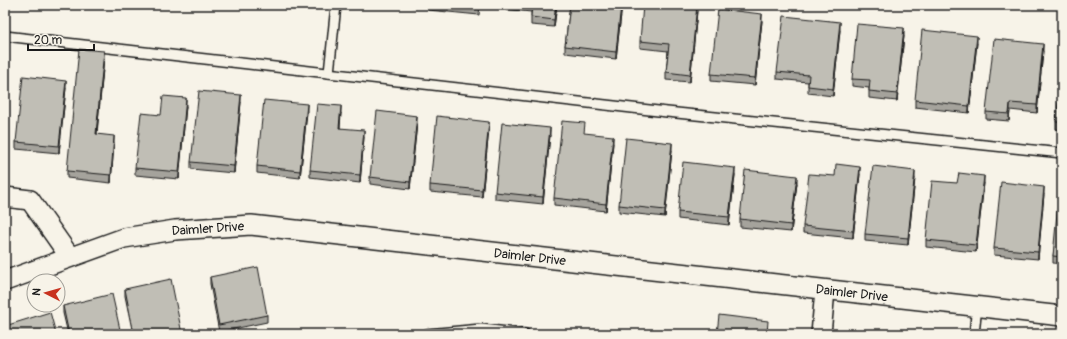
<svg xmlns="http://www.w3.org/2000/svg" width="1067" height="339" font-family="Pangolin,sans-serif">
<rect width="100%" height="100%" fill="#f7f3e8"/>
<filter id="ink" filterUnits="userSpaceOnUse"><feTurbulence type="fractalNoise" baseFrequency=".025" numOctaves="2"/><feDisplacementMap in="SourceGraphic" scale="8" xChannelSelector="R" yChannelSelector="G"/><feConvolveMatrix kernelMatrix="1 2 1 2 8 2 1 2 1" color-interpolation-filters="sRGB"/></filter>
<g filter="url(#ink)">
<g fill="none" stroke-linecap="round" stroke-linejoin="round">
<g stroke="#1c1c1c" stroke-width="12">
<g id="service">
<path d="M5 36 667 112 1062 153"/>
<path d="M329 73 336 5"/>
<path d="M427 334 481 329 525 334"/>
<path d="M974 334 977 306"/>
</g>
</g>
<g stroke="#1c1c1c" stroke-width="22">
<g id="minor">
<path d="M5 197 30 200 70 257"/>
<path id="s1" d="M5 281 124 238 175 230 251 225 1062 316"/>
<path d="M821 334 825 290"/>
</g>
</g>
<use href="#service" stroke="#f7f3e8" stroke-width="9"/>
<use href="#minor" stroke="#f7f3e8" stroke-width="19"/>
</g>
<g fill="#a5a39c" stroke="#1c1c1c">
<path d="M392 5H416V7Z"/>
<path d="M428 5H480L479 15 428 10Z"/>
<path d="M503 5H557L554 27 531 25V12L503 9Z"/>
<path d="M570 5H622L616 59 565 53V46Z"/>
<path d="M697 11 690 82 666 80V72L668 51 640 48V41Z"/>
<path d="M762 21 755 85 711 81V74Z"/>
<path d="M840 30 833 96 808 93V82L777 79V72Z"/>
<path d="M904 36 897 101 869 98V88L852 86V79Z"/>
<path d="M977 43 969 113 915 107V100Z"/>
<path d="M1043 51 1037 113 1010 110 1009 121 986 119V112Z"/>
<path d="M104 58 97 134 114 143 111 183 67 178V171Z"/>
<path d="M1062 72V130L1056 129V122Z"/>
<path d="M66 88 59 153 16 149V142Z"/>
<path d="M241 102 234 173 191 169V162Z"/>
<path d="M186 106 179 179 135 175V168Z"/>
<path d="M307 112 300 178 257 173V166Z"/>
<path d="M341 113 340 128 364 137 360 183 310 177V170Z"/>
<path d="M417 123 410 189 370 184V177Z"/>
<path d="M489 129 482 197 430 192V185Z"/>
<path d="M550 135 543 204 495 199V192Z"/>
<path d="M613 143 606 211 554 205V198Z"/>
<path d="M672 150 665 217 619 212V205Z"/>
<path d="M860 174 853 238 803 233V226L835 176Z"/>
<path d="M735 175 729 225 678 219V212Z"/>
<path d="M915 178 908 245 865 241V234Z"/>
<path d="M797 183 791 232 740 227V219Z"/>
<path d="M957 183H984L976 252 926 247V240Z"/>
<path d="M1062 191V264L1053 263V256Z"/>
<path d="M1044 194 1038 259 994 255V248Z"/>
<path d="M210 277 267 315V322L219 332 210 284Z"/>
<path d="M125 289 182 334H133L125 296Z"/>
<path d="M63 306 121 334H68L63 313Z"/>
</g>
<g fill="#86857f" stroke="#1c1c1c">
<path d="M556 5H557L554 27V20Z"/>
<path d="M621 5H622L616 59V52Z"/>
<path d="M697 5V11L690 82V75Z"/>
<path d="M762 14V21L755 85V78Z"/>
<path d="M840 22V30L833 96V89Z"/>
<path d="M904 28V36L897 101V94Z"/>
<path d="M977 36V43L969 113V106Z"/>
<path d="M1043 44V51L1037 113V105Z"/>
<path d="M104 51V58L96 141V134Z"/>
<path d="M66 81V88L59 153V146Z"/>
<path d="M241 95V102L234 173V166Z"/>
<path d="M186 98V106L179 179V172Z"/>
<path d="M1010 103V110L1009 121V114Z"/>
<path d="M307 104V112L300 178V171Z"/>
<path d="M341 106V113L339 135V128Z"/>
<path d="M417 116V123L410 189V182Z"/>
<path d="M489 122V129L482 197V190Z"/>
<path d="M550 128V135L543 204V197Z"/>
<path d="M364 130V137L360 183V175Z"/>
<path d="M114 136V143L111 183V175Z"/>
<path d="M613 136V143L606 211V204Z"/>
<path d="M672 143V150L665 217V210Z"/>
<path d="M860 167V174L853 238V231Z"/>
<path d="M735 168V175L729 225V217Z"/>
<path d="M915 171V178L908 245V238Z"/>
<path d="M797 176V183L791 232V225Z"/>
<path d="M984 176V183L976 252V245Z"/>
<path d="M1044 187V194L1038 259V252Z"/>
</g>
<g fill="#c0beb5" stroke="#1c1c1c">
<path d="M450 5H479V8Z"/>
<path d="M531 5H556L554 20 531 17 532 5Z"/>
<path d="M570 5H621L616 52 565 46Z"/>
<path d="M643 5H697L690 75 666 72 669 44 640 41Z"/>
<path d="M718 9 762 14 755 78 711 74Z"/>
<path d="M784 16 840 22 833 89 808 86 809 75 777 72Z"/>
<path d="M857 24 904 28 897 94 869 91 870 80 852 79Z"/>
<path d="M922 30 977 36 969 106 915 100Z"/>
<path d="M994 39 1043 44 1037 105 1010 103 1009 114 986 112Z"/>
<path d="M79 49 104 51 96 134 114 136 111 175 67 171Z"/>
<path d="M1062 72V122H1056Z"/>
<path d="M23 76 66 81 59 146 16 142Z"/>
<path d="M199 91 241 95 234 166 191 162Z"/>
<path d="M163 96 186 98 179 172 135 168 141 113 161 115Z"/>
<path d="M264 100 307 104 300 171 257 166Z"/>
<path d="M317 104 341 106 339 128 364 130 360 175 310 170Z"/>
<path d="M377 111 417 116 410 182 370 177Z"/>
<path d="M437 116 489 122 482 190 430 185Z"/>
<path d="M562 121 585 123 584 133 613 136 606 204 554 198Z"/>
<path d="M502 123 550 128 543 197 495 192Z"/>
<path d="M626 138 672 143 665 210 619 205Z"/>
<path d="M683 162 735 168 729 217 678 212Z"/>
<path d="M836 164 860 167 853 231 803 226 809 174 835 176Z"/>
<path d="M873 166 915 171 908 238 865 234Z"/>
<path d="M745 170 797 176 791 225 740 219Z"/>
<path d="M959 173 984 176 976 245 926 240 932 181 957 183Z"/>
<path d="M1001 182 1044 187 1038 252 994 248Z"/>
<path d="M1059 191H1062V257L1053 256Z"/>
<path d="M258 267 267 315 219 325 210 277Z"/>
<path d="M171 279 182 334H134L125 289Z"/>
<path d="M112 294 121 334H69L63 306Z"/>
<path d="M50 312 56 334H5V326Z"/>
<path d="M719 315 768 321 767 334H717Z"/>
</g>
</g>
<g text-anchor="middle" stroke-width="3" stroke-linejoin="round" paint-order="stroke">
<g font-size="13" fill="#1c1c1c" stroke="#f7f3e8">
<text dy="5" stroke="none"><textPath href="#s1" startOffset="211">Daimler Drive</textPath></text>
<text dy="5" stroke="none"><textPath href="#s1" startOffset="535">Daimler Drive</textPath></text>
<text dy="5" stroke="none"><textPath href="#s1" startOffset="859">Daimler Drive</textPath></text>
</g>
</g>
<rect width="1067" height="339" fill="none" stroke="#f7f3e8" stroke-width="20"/>
<rect x="10" y="10" width="1047" height="319" fill="none" stroke="#1c1c1c" stroke-width="1.5" filter="url(#ink)"/>
<g transform="translate(46 293) rotate(276)"><circle r="19" fill="#f7f3e8" stroke="#9f9d96"/>
<path d="M0-3L7 15L0 10L-7 15Z" fill="#c8321e"/>
<text y="-6" font-size="11" font-weight="bold" text-anchor="middle" fill="#1c1c1c">N</text>
</g>
<path d="M28 44v6h66v-6" fill="none" stroke="#1c1c1c" stroke-width="2"/>
<text x="34" y="44" font-size="12" fill="#1c1c1c" stroke="#f7f3e8" stroke-width="3" paint-order="stroke">20 m</text>
</svg>
